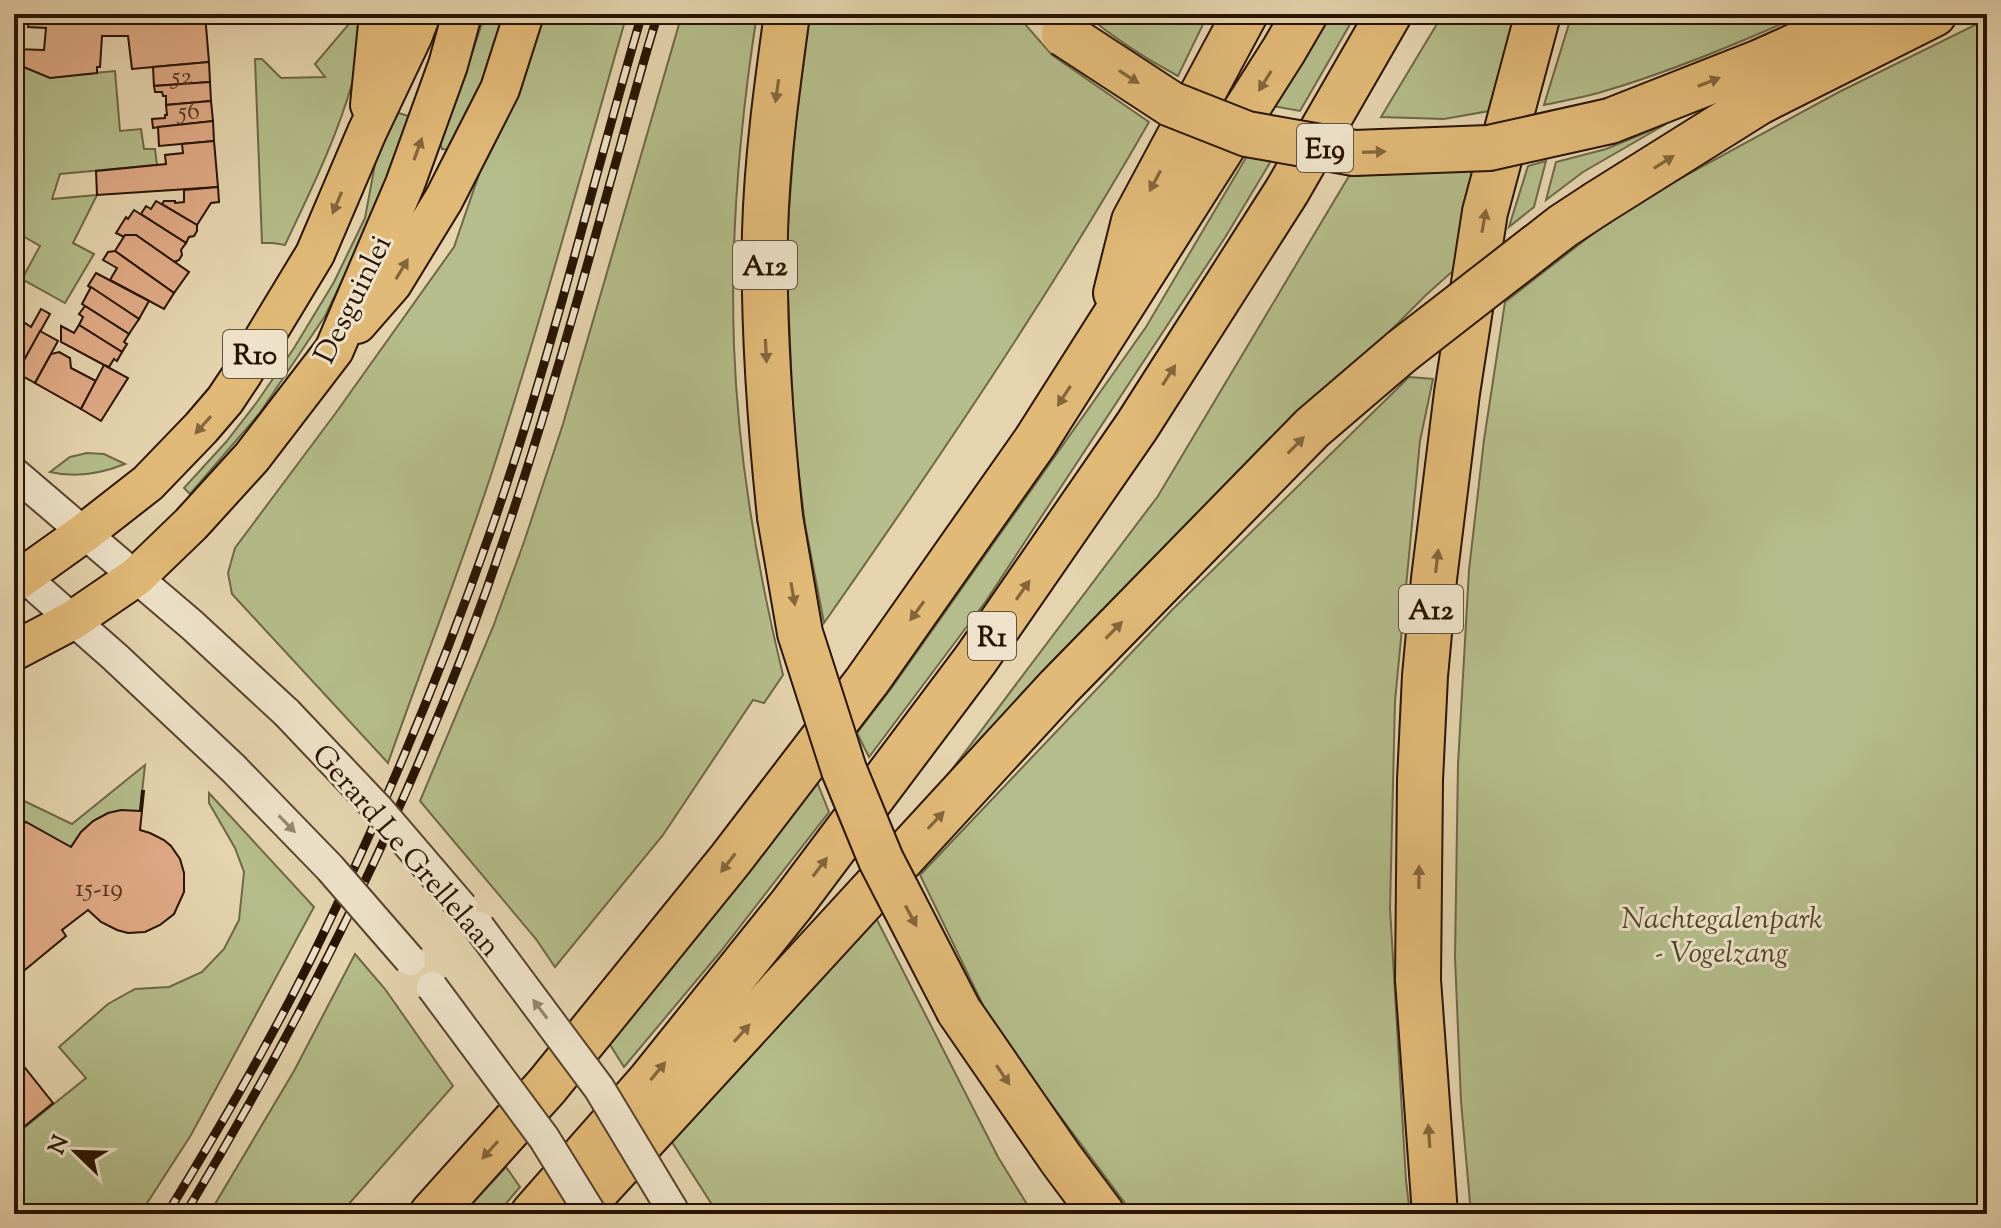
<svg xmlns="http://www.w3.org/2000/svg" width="2001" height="1228" font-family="'Sorts Mill Goudy',serif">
<rect width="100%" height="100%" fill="#e5d4ae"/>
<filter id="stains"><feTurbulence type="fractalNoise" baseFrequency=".0025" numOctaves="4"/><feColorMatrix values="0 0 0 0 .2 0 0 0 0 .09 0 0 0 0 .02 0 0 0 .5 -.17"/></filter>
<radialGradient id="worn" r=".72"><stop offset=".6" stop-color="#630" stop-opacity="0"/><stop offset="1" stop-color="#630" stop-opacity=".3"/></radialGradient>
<g fill="#b4bd8b" stroke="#6e6846" stroke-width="2">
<path d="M349 14H367C362 36 359 59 353 80 337 138 310 192 285 245L273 243H262L255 59H262L281 78 325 77 315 64 349 24Z"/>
<path d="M485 14H510L501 44 452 150 442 149 438 137 469 63Z"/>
<path d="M534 14H627C583 167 541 321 492 472 460 570 422 666 388 763L232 594 228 573 235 548 335 414 454 247Z"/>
<path d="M682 14H757C740 123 730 235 734 346 738 457 757 568 783 675L764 703 753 700 663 835 555 967 536 939 420 801 493 627 524 542 563 424Z"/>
<path d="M810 14H1016L1052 55 1149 122C1050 295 938 460 824 623L805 524 794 434 786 251 795 130Z"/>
<path d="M1085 14H1208L1178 76C1144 58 1114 38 1085 14Z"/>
<path d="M1329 14H1356L1300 111 1273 106Z"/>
<path d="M1443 14H1517L1489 111 1444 119 1381 117Z"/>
<path d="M1572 14H1804C1737 44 1668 73 1598 93 1580 98 1562 101 1544 105Z"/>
<path d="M1987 19V1214H1471L1461 1101 1455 957 1458 764 1469 570 1484 440 1505 302 1608 222 1657 191 1839 92Z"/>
<path d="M24 67 50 77 115 71 120 131 141 129 144 149H155L157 165 60 174 52 199 97 195 73 243 94 254 65 303 22 279 40 246 14 231V96Z"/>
<path d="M395 112 418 119 383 197 325 316 259 414 190 494 184 488 226 442 257 402 294 348 334 282 365 218 375 164Z"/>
<path d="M1666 124 1583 172 1546 200 1556 162 1606 149Z"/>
<path d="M1247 156 1271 161 1226 236 986 601 869 757 857 733 893 686 1146 327Z"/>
<path d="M1546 161 1534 207 1509 227 1528 166Z"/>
<path d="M1479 169 1454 270 1427 294 950 772 1158 496 1349 176Z"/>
<path d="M1409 377 1433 379 1420 441 1395 701 1390 908 1406 1180 1410 1214H1133L993 1026 920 875 1172 610Z"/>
<path d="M87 453 104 454 125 464C100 474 76 478 50 472L70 457Z"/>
<path d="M145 765 140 811C105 810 90 818 71 847L14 831V803L20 799 72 824Z"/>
<path d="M817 782 829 812 721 951 624 1067 609 1043Z"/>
<path d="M209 793 314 907 191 1135 140 1214H14V1136L86 1078 59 1047 108 1004 135 989 169 987 202 972 224 949 239 920 244 872 235 848 209 803Z"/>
<path d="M875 916 998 1157 1033 1214H718L670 1139Z"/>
<path d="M355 954 385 989 453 1086 340 1214H209L294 1071Z"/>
<path d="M506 1167 520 1187 497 1214H462Z"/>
</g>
<g fill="#dfaa85" stroke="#281301" stroke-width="2">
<path d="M29 14H205L209 62 132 69 128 36H102L100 67H97V73L50 78 14 63V49L44 50 46 28 28 27Z"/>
<path d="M209 62 210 82 154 86 153 67Z"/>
<path d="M210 82 211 101 166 105V96H163L162 92H155L154 86Z"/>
<path d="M211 101 213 121 153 128 152 119 165 118V115H167L166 105Z"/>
<path d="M213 121 214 141 159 146 158 127Z"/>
<path d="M214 141 218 187 97 195 96 171 166 164 165 155 183 153 182 144Z"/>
<path d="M218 187 219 202 211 203 197 225 162 204 164 201H175V203L184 202V190Z"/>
<path d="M156 201 197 225V231L194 236 189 237 186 243 141 214 146 206 151 209Z"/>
<path d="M134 210 186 243 181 250 182 255 179 260 174 262 136 235 124 237 116 233 126 217 128 219Z"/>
<path d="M125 235H136L189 272 174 293 115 251Z"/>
<path d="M115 251 174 293 164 309 110 280 117 268 103 260 108 252Z"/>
<path d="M14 269 24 275 14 293Z"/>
<path d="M96 273 149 301 139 319 88 286Z"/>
<path d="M91 287 139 319 129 334 82 304Z"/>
<path d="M85 306 129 334 124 342 127 344 122 352 79 325 83 317 79 314Z"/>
<path d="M41 309 50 314 17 373 14 371V336L22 321 31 327Z"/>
<path d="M14 317 22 321 14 336Z"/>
<path d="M79 325 122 352 117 361 114 359 109 367 104 365 61 342V326L74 333Z"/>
<path d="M40 331 58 341 35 383 17 373Z"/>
<path d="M59 352 70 358 71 368 96 381 81 409 35 383 51 354Z"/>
<path d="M104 365 128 378 101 421 81 409Z"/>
<path d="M142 791H144L140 830 150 833 164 840 171 846 180 859 184 873V892L174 914 160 925 145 932 128 933 117 930 101 922 88 910 62 930 66 936 14 979V831L26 822 71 847 81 832 93 821 108 813 121 810 140 811Z"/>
<path d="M14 1054 53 1103 14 1135Z"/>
</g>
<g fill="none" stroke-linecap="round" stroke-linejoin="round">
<g stroke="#57432c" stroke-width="34">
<g id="minor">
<path d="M14 473 192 625 287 713"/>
<path d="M14 568 115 657 233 768"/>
</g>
</g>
<g stroke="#281301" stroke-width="42">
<g id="major">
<path d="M370 105 379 14"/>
<path d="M357 324 392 284 444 199 500 89 524 14"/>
<path d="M14 583 84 533 148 483 201 428 225 400 243 373 315 254 367 132 413 35 421 14"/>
<path d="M14 651 73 620 136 577 191 524 252 457 334 350 405 184 448 65 462 14"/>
</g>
</g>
<g stroke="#281301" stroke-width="48">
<g id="highway">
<path d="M1610 121 1760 62 1867 14"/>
<path d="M1598 203 1759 102 1934 14"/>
<path d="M1116 293 1134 221 1245 14"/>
<path d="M780 517C770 422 763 328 765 232 767 159 777 86 787 14"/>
<path d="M959 1011 1061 1159 1102 1214"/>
<path d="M432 1214 547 1086 730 860 867 681 1035 442 1284 50 1305 14"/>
<path d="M533 1214 650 1081 792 904 976 659 1137 426 1287 191 1389 14"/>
<path d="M575 1214 1059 687 1312 428 1402 351"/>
<path d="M1435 1214 1418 980 1420 780 1425 676 1434 579 1457 393 1485 212 1538 14"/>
</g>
</g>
<use href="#minor" stroke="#eee3ca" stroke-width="30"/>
<use href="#major" stroke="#e2ba77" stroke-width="38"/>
<use href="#highway" stroke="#e2ba77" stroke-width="44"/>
<g stroke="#281301" stroke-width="9">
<g id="rail">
<path d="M167 1214C219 1129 270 1042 314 953 381 816 440 676 490 533 550 363 591 187 642 14"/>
<path d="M185 1214C315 998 427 772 506 533 545 417 578 300 610 183 626 127 640 70 658 14"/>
</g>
</g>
<use href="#rail" stroke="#eee3ca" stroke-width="6" stroke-dasharray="18" stroke-linecap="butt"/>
<g stroke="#57432c" stroke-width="34" stroke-linecap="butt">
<g id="minor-bridge">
<path d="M287 713 379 810 462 907"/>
<path d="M233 768 330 868 410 960"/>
<path d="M479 927 599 1088 675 1214"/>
<path d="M432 987 544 1138 591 1214"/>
</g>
</g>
<g stroke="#281301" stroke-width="48" stroke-linecap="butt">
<g id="highway-bridge">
<path d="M1064 34 1171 104 1247 134 1354 153 1489 148 1610 121"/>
<path d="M1402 351 1563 226 1598 203"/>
<path d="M780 517 800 633 844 770 881 860 959 1011"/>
</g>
</g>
<use href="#minor-bridge" stroke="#eee3ca" stroke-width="30"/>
<use href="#highway-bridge" stroke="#e2ba77" stroke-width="44"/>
</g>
<defs><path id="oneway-solid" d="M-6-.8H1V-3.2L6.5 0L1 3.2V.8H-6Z" transform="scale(2)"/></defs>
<g fill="#85663c">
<use href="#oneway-solid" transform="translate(1129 77) rotate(33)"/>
<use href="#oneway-solid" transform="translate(1265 81) rotate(122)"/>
<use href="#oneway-solid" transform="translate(1709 82) rotate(-21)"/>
<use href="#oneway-solid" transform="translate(777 91) rotate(98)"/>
<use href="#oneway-solid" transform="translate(418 149) rotate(-70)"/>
<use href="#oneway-solid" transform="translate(1374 152) rotate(-2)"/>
<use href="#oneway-solid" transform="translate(1664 162) rotate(-32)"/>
<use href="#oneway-solid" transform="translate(1155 181) rotate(118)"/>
<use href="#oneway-solid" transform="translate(337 203) rotate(113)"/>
<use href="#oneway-solid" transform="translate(1484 221) rotate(-80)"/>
<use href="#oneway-solid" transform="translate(402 269) rotate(-59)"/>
<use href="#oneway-solid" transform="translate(766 351) rotate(87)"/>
<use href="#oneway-solid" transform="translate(1169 375) rotate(-57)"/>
<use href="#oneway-solid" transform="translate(1064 396) rotate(123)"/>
<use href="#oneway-solid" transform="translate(203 425) rotate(132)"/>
<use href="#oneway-solid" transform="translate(1296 445) rotate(-46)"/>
<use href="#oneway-solid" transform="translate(1437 561) rotate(-83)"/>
<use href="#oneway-solid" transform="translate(1023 590) rotate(-55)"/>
<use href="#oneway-solid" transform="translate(793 594) rotate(80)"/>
<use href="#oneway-solid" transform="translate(917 611) rotate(126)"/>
<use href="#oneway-solid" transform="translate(1114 630) rotate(-46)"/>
<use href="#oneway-solid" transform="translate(936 820) rotate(-47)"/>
<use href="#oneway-solid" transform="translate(728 863) rotate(128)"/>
<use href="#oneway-solid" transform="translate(820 867) rotate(-53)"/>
<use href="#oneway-solid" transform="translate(1419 877) rotate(-89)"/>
<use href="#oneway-solid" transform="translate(911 916) rotate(62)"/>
<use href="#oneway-solid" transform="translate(742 1033) rotate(-48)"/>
<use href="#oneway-solid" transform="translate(658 1071) rotate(-51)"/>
<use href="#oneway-solid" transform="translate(1003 1075) rotate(56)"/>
<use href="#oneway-solid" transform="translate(1429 1136) rotate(-94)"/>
<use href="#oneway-solid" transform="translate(490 1150) rotate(132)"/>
</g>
<g fill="#958570">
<use href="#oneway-solid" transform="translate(287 824) rotate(46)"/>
<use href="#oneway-solid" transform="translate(540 1009) rotate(-127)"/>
</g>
<g text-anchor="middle" stroke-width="6" stroke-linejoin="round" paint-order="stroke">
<g font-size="26" fill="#563922">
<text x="182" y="84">52</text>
<text x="189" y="119">56</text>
<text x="99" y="896">15-19</text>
</g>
<g fill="#eee3ca" stroke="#63513d" stroke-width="2">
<rect x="1297" y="124" width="56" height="48" rx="6"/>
<rect x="733" y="241" width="64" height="48" rx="6"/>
<rect x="223" y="330" width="64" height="48" rx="6"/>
<rect x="1399" y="585" width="64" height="48" rx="6"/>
<rect x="968" y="612" width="48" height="48" rx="6"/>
</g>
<g font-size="28" font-weight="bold" fill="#281301">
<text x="1325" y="158">E19</text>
<text x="765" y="275">A12</text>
<text x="255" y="364">R10</text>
<text x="1431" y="619">A12</text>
<text x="992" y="646">R1</text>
</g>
<g font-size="30" fill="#281301" stroke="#eee3ca">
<text transform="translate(352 299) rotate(-64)" y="10">Desguinlei</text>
<text transform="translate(407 850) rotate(49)" y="10">Gerard Le Grellelaan</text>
</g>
<g font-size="30" font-style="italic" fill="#52462a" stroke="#eee3ca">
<text x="1722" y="928">Nachtegalenpark<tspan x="1722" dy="34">- Vogelzang</tspan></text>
</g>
</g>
<rect width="2001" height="1228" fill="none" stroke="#e5d4ae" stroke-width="48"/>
<rect x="16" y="16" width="1969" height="1196" fill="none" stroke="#281301" stroke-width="4"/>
<rect x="24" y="24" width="1953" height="1180" fill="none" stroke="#281301" stroke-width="2"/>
<g transform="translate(76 1152) rotate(293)" stroke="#eee3ca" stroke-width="6" paint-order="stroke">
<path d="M0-6L14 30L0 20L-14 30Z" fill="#281301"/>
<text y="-12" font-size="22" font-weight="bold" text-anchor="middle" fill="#281301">N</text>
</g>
<rect width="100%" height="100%" filter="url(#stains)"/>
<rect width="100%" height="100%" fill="url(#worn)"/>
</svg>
